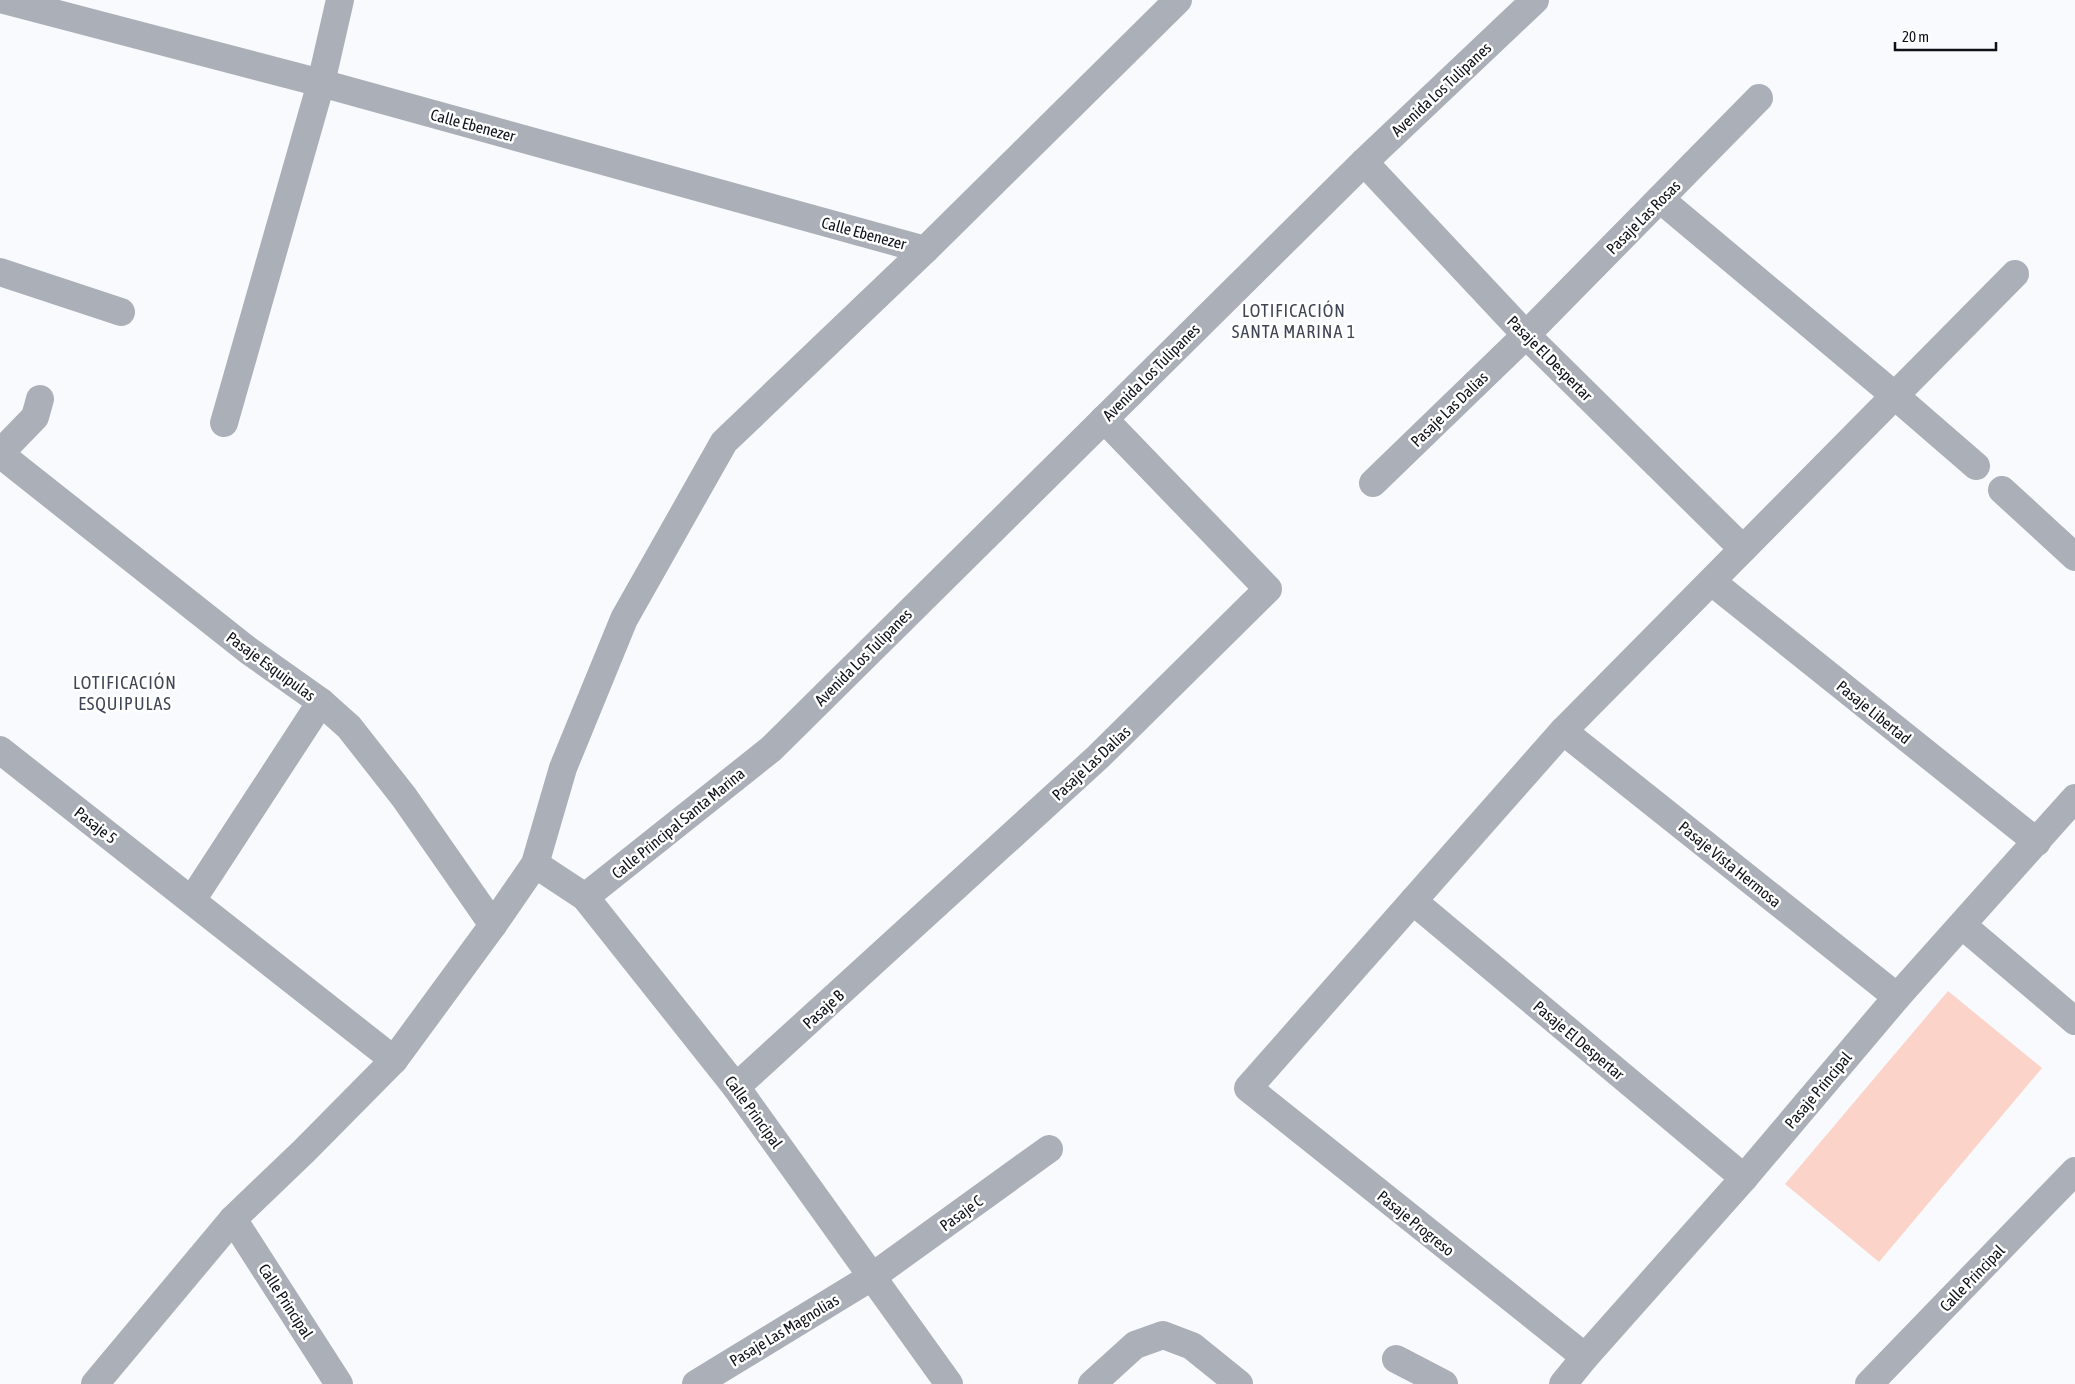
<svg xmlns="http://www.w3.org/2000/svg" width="2075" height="1384" font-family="'Asap Condensed',sans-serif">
<rect width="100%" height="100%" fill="#f8fafe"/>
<path fill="#fcd3c8" d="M1948 991 2042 1068 1879 1262 1785 1184Z"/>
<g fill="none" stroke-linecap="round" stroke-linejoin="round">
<g stroke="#abafb7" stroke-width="28">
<path d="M4 0 321 83 925 250"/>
<path d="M1364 162 1526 335 1743 549"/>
<path d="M1660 199 1894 395 1976 466"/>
<path d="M0 272 121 312"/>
<path d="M224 423 321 83 340 0"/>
<path d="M0 453 35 417 40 399"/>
<path d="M0 454 249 651 321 702 349 727 404 797 493 925"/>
<path d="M1373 483 1526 335 1759 98"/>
<path d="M2002 490 2075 557"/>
<path d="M1712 582 2037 842"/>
<path d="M1563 731 1897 997"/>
<path d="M0 750 394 1060"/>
<path d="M535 864 585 897 736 1087 949 1384"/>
<path d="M585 897 771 749 1364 162 1535 0"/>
<path d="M192 900 321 702"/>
<path d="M1413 901 1744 1178"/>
<path d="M1962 925 2075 1021"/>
<path d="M736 1087 1098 757 1268 589 1104 419"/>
<path d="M233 1219 339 1384"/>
<path d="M1585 1357 1248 1088 1563 731 2015 274"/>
<path d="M1396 1359 1444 1384"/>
<path d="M95 1384 233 1219 304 1151 394 1060 493 925 535 864 563 768 624 619 724 442 925 250 1178 0"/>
<path d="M696 1384 873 1276 1049 1149"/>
<path d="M1092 1384 1135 1345 1163 1335 1192 1346 1239 1384"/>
<path d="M1563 1384 1585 1357 1744 1178 1897 997 2075 798"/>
<path d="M1869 1384 2075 1171"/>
</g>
</g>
<g text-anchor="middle" stroke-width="5" stroke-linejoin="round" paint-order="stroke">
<g font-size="16" fill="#0e1117" stroke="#fff">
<text transform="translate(1441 89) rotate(-43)" y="6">Avenida Los Tulipanes</text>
<text transform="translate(473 125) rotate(15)" y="6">Calle Ebenezer</text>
<text transform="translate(1643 217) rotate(-45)" y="6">Pasaje Las Rosas</text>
<text transform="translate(864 233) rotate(15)" y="6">Calle Ebenezer</text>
<text transform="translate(1550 358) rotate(45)" y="6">Pasaje El Despertar</text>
<text transform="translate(1151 372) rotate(-45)" y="6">Avenida Los Tulipanes</text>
<text transform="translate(1449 409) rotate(-44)" y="6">Pasaje Las Dalias</text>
<text transform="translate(863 657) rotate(-45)" y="6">Avenida Los Tulipanes</text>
<text transform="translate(271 666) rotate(36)" y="6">Pasaje Esquipulas</text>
<text transform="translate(1874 712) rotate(39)" y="6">Pasaje Libertad</text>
<text transform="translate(1091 763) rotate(-43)" y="6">Pasaje Las Dalias</text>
<text transform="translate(678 823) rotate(-39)" y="6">Calle Principal Santa Marina</text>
<text transform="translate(96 825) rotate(38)" y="6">Pasaje 5</text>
<text transform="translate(1730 864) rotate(39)" y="6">Pasaje Vista Hermosa</text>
<text transform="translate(823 1009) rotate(-42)" y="6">Pasaje B</text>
<text transform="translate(1579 1040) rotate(40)" y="6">Pasaje El Despertar</text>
<text transform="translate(1818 1090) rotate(-50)" y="6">Pasaje Principal</text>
<text transform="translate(754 1112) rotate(54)" y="6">Calle Principal</text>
<text transform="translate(961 1213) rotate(-36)" y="6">Pasaje C</text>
<text transform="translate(1416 1223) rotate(39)" y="6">Pasaje Progreso</text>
<text transform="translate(1972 1278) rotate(-46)" y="6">Calle Principal</text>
<text transform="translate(286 1301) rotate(57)" y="6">Calle Principal</text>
<text transform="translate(784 1330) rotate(-31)" y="6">Pasaje Las Magnolias</text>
</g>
<g font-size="18" letter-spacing="1" fill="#3e4554" stroke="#fff">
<text x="1294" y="317">LOTIFICACIÓN<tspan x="1294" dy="21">SANTA MARINA 1</tspan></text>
<text x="125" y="689">LOTIFICACIÓN<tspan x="125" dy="21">ESQUIPULAS</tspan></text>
</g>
</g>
<path d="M1895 42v8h101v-8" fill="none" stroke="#0e1117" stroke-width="2.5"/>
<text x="1902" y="42" font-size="15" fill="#0e1117" stroke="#ffffff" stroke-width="4" paint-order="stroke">20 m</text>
</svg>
